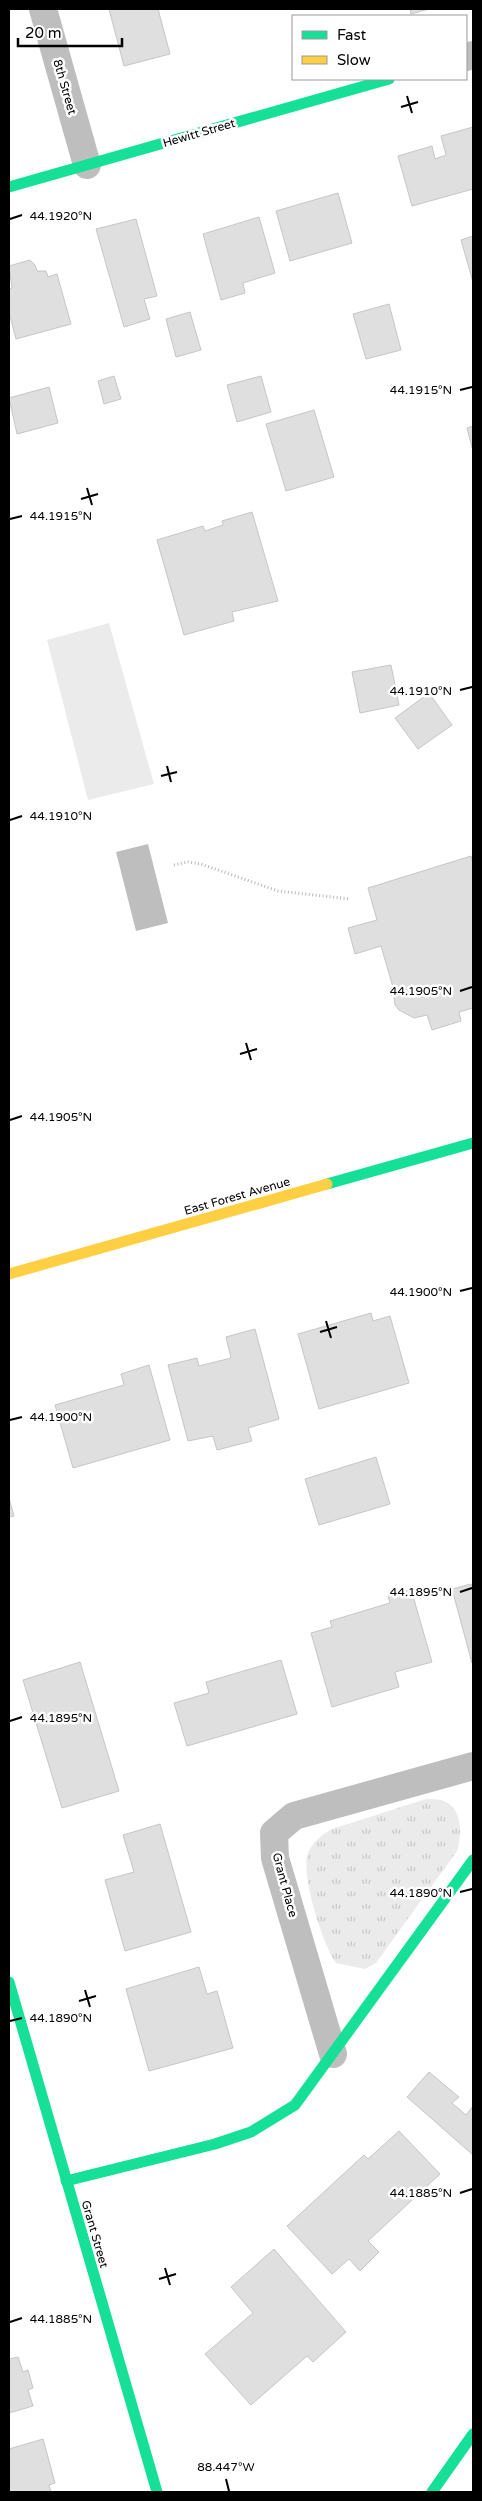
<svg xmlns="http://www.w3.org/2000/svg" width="482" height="2501" font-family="'Varela Round',sans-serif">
<defs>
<pattern id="grass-tufts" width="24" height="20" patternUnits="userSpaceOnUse" patternTransform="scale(1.25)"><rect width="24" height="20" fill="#ebebeb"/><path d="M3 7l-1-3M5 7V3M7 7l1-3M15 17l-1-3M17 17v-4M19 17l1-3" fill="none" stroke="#c8c8c8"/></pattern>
</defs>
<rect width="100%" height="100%" fill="#fff"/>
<path fill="url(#grass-tufts)" d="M426 1799C431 1799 437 1799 441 1800 463 1806 462 1835 457 1851L376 1963 365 1969 336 1963C323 1946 300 1874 308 1853 312 1843 322 1834 332 1829Z"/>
<path fill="#ebebeb" d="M109 623 154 784 88 800 47 640Z"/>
<path fill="#bebebe" d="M148 844 168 923 136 931 116 852Z"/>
<g fill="#dfdfdf" stroke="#c6c6c6">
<path d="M109 9H158L170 54 124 66Z"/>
<path d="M410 9H429L411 14Z"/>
<path d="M473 127V189L412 206 398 156 432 146 435 159 446 155 441 136Z"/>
<path d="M338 193 352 243 290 261 276 211Z"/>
<path d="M259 217 275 273 243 283 245 293 221 300 203 234Z"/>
<path d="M136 219 157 296 144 299 150 319 124 327 96 229Z"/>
<path d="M473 236V282L461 240Z"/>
<path d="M30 260 35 265 37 271H46L48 277 57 274 71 324 16 339 9 312V289L12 288 9 266Z"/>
<path d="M389 304 401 350 366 359 353 314Z"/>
<path d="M190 312 201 350 176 357 166 319Z"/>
<path d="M114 376 121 399 104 404 98 381Z"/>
<path d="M261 376 271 412 237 422 227 385Z"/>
<path d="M49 387 58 423 17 434 9 398Z"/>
<path d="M314 410 334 477 286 491 266 424Z"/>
<path d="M473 426V451L467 428Z"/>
<path d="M252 512 278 601 232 612 234 621 184 635 157 540 203 526 205 531 223 525 222 521Z"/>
<path d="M391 665 399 705 360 713 352 672Z"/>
<path d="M429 693 452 725 418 749 395 718Z"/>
<path d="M471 856 473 863V1008L459 1012 461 1021 432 1030 427 1015 414 1018 399 1010 395 1005 393 987 381 946 355 954 348 928 377 920 368 888Z"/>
<path d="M371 1313 373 1321 390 1316 409 1383 319 1409 298 1334Z"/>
<path d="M255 1329 279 1419 248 1428 252 1441 217 1450 213 1436 188 1441 168 1365 197 1358 199 1366 231 1358 226 1337Z"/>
<path d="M149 1365 170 1440 73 1468 55 1405 124 1385 121 1374Z"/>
<path d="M376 1457 390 1504 319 1525 305 1479Z"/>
<path d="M9 1498 14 1516 9 1517Z"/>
<path d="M471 1584 473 1591 472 1663 452 1589Z"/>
<path d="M411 1589 432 1662 395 1672 399 1687 332 1707 311 1633 332 1627 330 1621 390 1603 388 1596Z"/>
<path d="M281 1660 297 1714 187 1746 174 1703 209 1693 206 1682Z"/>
<path d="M80 1662 119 1791 62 1808 23 1680Z"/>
<path d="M160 1824 191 1932 125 1951 105 1880 134 1872 123 1835Z"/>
<path d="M199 1967 207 1994 217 1991 233 2048 149 2071 126 1989Z"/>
<path d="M429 2072 459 2097 452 2103 466 2115 473 2106V2155L407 2097Z"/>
<path d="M399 2131 440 2174 368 2241 379 2252 360 2271 349 2259 332 2274 287 2226 364 2155 368 2159Z"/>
<path d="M274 2249 346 2332 313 2362 307 2356 251 2405 205 2354 253 2313 231 2287Z"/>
<path d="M18 2357 23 2372 28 2370 33 2388 28 2390 33 2406 9 2413V2359Z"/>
<path d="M43 2439 55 2483 49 2485 51 2492H9V2449Z"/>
</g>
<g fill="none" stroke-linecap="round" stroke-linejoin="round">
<path stroke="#b9b9b9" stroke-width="3" stroke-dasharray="1 2.5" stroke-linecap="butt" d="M174 865 188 862 201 864 278 891 350 899"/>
<g stroke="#bebebe" stroke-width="28">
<path d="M43 9 87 165"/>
<path d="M466 57 473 55"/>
<path d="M333 2054 275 1858 274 1833 294 1816 473 1766"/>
</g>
<g stroke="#16e098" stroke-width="11">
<path d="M9 187 389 79"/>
<path d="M327 1184 473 1143"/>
<path d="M9 1982 157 2492"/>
<path d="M66 2181 215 2144 251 2132 295 2105 473 1860"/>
<path d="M432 2492 473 2434"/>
</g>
<path stroke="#ffcf43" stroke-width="11" d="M9 1274 327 1184"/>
</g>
<path fill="none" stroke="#000" stroke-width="2" d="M407 96 412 113M401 107 418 102M10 219 22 215M460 390 472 387M87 488 92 505M81 499 98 494M10 519 22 516M460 690 472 687M167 766 171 782M161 776 177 772M10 820 22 816M460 991 472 987M246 1043 251 1060M240 1054 257 1049M10 1120 22 1116M460 1291 472 1288M326 1321 331 1338M320 1332 337 1327M10 1420 22 1417M460 1592 472 1588M10 1721 22 1717M460 1892 472 1889M85 1990 90 2007M79 2001 96 1996M10 2021 22 2018M460 2193 472 2189M165 2268 170 2285M159 2279 176 2274M10 2322 22 2318M226 2479 229 2491"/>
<g text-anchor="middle" stroke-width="5" stroke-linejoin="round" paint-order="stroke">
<g font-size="12" fill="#000" stroke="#fff">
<text transform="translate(65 87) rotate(74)" y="4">8th Street</text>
<text transform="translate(199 133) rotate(-16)" y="4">Hewitt Street</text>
<text transform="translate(237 1196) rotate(-16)" y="4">East Forest Avenue</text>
<text transform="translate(285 1885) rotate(75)" y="4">Grant Place</text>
<text transform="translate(95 2234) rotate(74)" y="4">Grant Street</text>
</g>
</g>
<g font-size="12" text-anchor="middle" fill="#000" stroke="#fff" stroke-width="5" stroke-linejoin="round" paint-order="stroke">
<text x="61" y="220">44.1920°N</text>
<text x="421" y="394">44.1915°N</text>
<text x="61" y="520">44.1915°N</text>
<text x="421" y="695">44.1910°N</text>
<text x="61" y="820">44.1910°N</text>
<text x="421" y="995">44.1905°N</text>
<text x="61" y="1121">44.1905°N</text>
<text x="421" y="1296">44.1900°N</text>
<text x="61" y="1421">44.1900°N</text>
<text x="421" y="1596">44.1895°N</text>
<text x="61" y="1722">44.1895°N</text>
<text x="421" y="1897">44.1890°N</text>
<text x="61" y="2022">44.1890°N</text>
<text x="421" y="2197">44.1885°N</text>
<text x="61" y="2323">44.1885°N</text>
<text x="226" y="2471">88.447°W</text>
</g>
<rect width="482" height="2501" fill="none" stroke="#000000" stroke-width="20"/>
<rect x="292" y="15" width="175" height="65" fill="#ffffff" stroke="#999999"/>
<rect x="302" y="31" width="25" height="8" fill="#16e098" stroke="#999999"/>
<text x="337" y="40" font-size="15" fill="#000000">Fast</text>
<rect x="302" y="56" width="25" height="8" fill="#ffcf43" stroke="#999999"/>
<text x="337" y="65" font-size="15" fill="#000000">Slow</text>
<path d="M18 38v8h104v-8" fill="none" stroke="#000000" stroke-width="2.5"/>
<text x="25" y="38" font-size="15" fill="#000000" stroke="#ffffff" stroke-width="4" paint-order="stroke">20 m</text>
</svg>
